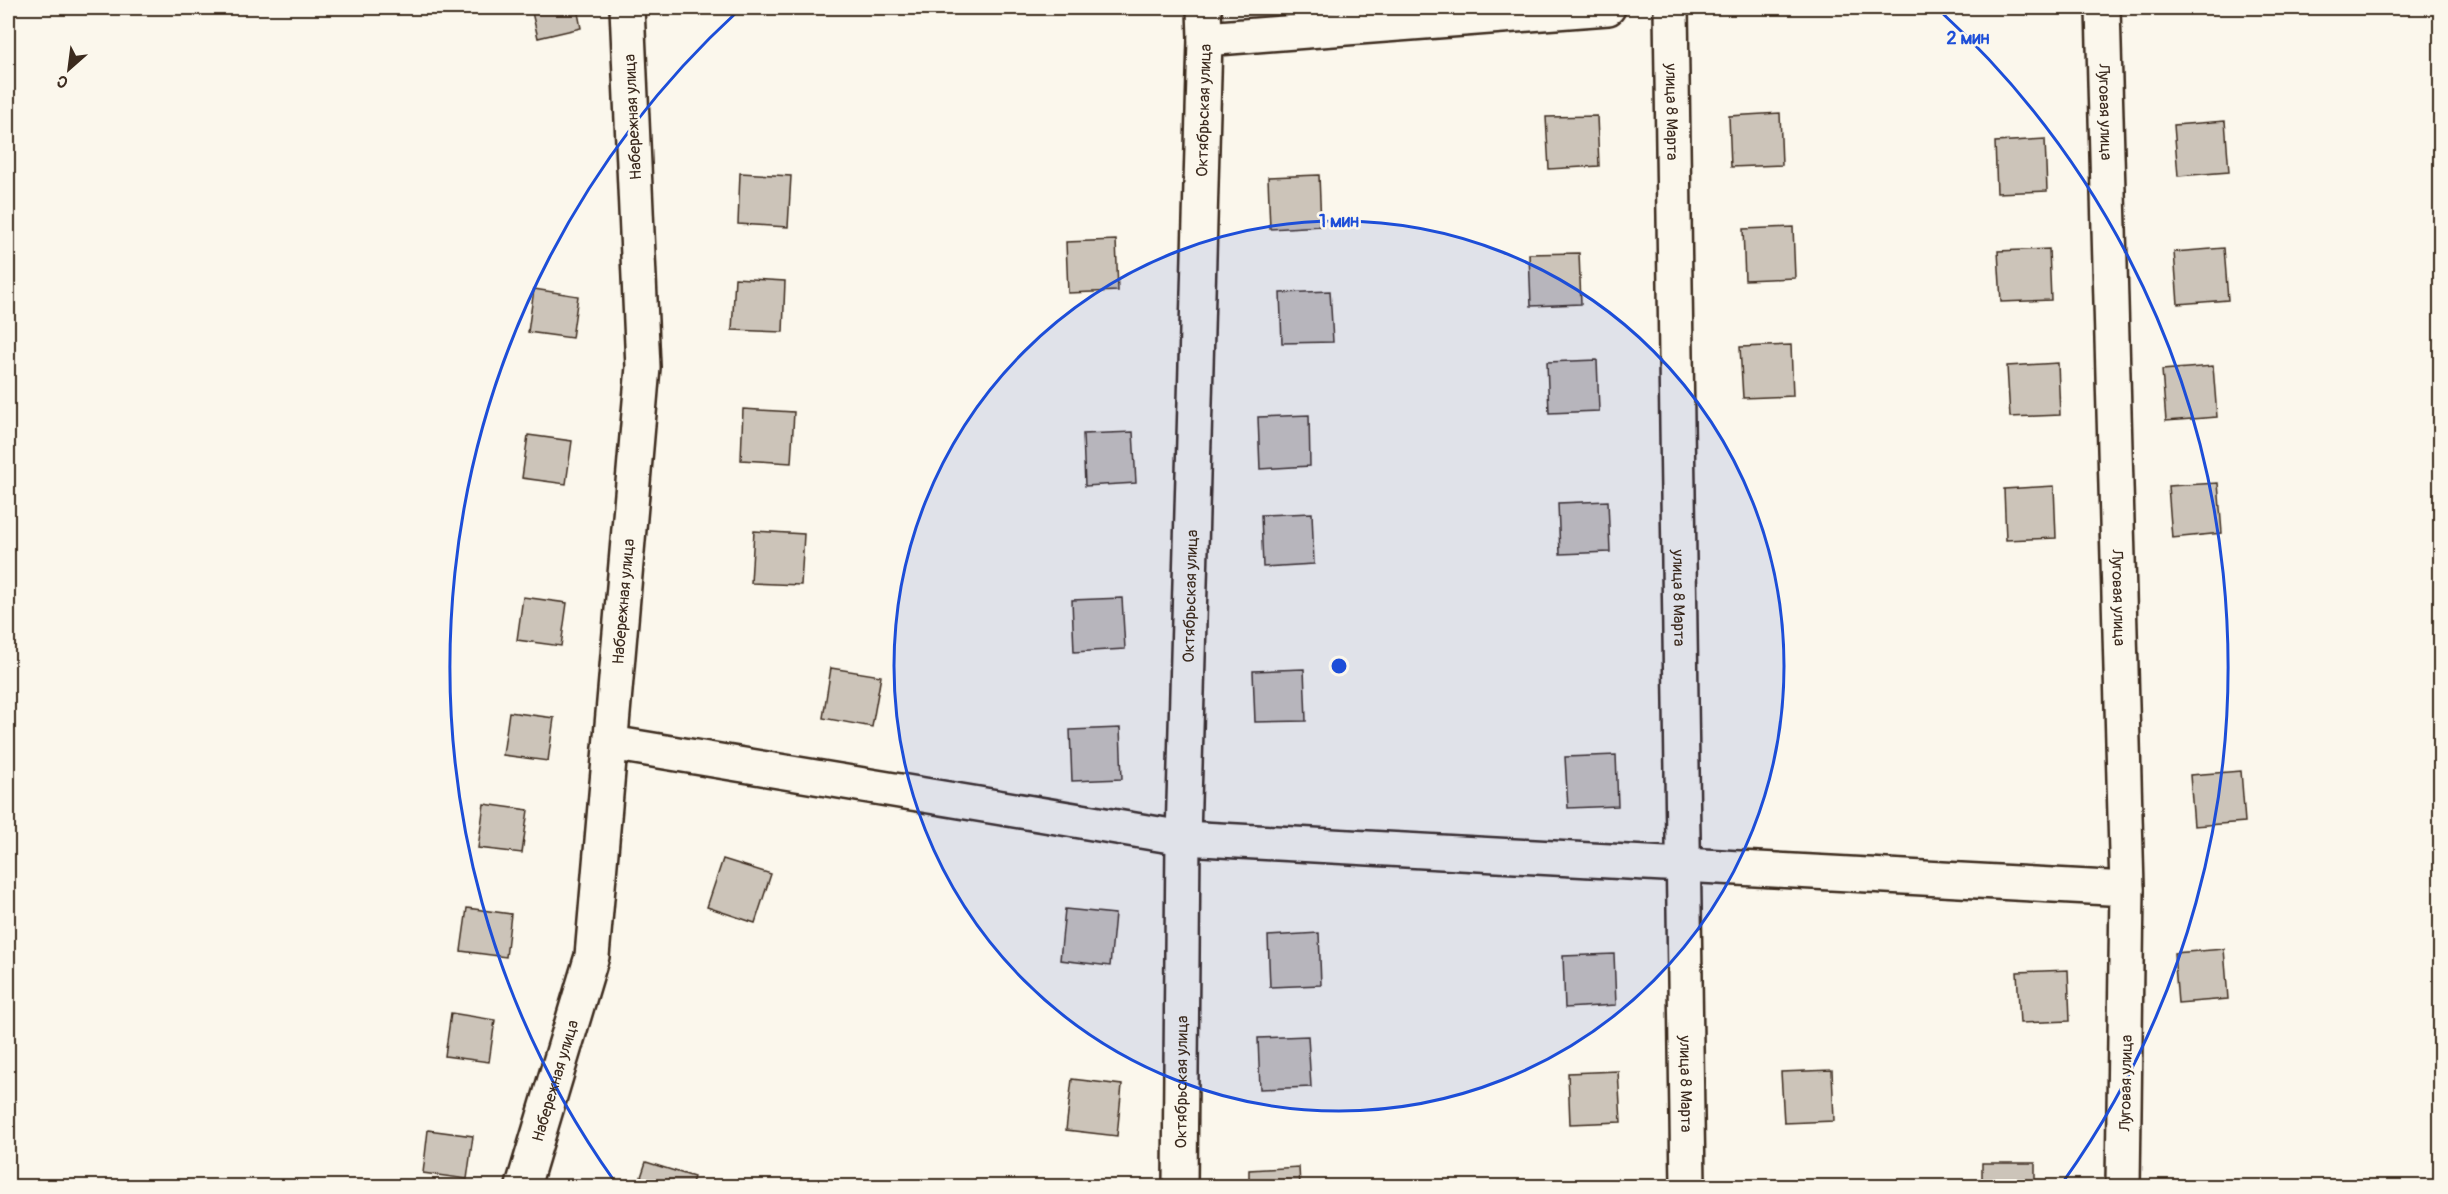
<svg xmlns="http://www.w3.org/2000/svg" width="2448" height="1194" font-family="Pangolin,sans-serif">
<rect width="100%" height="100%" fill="#fbf7ec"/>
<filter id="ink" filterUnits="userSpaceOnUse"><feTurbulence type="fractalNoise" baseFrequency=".0167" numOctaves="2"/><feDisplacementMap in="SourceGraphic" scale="12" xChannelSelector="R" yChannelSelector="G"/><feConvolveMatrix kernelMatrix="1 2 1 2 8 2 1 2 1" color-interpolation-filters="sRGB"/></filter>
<g filter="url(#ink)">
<g fill="#ccc4b9" stroke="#3b2a1e" stroke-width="1.5">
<path d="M531 8H577L581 28 538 38Z"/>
<path d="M1780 113 1782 165 1731 167 1729 116Z"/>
<path d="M1597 116 1599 166 1549 169 1546 117Z"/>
<path d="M2225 121 2229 172 2178 176 2174 125Z"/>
<path d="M2045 139 2047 191 1997 193 1995 142Z"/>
<path d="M740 173 791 176 788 227 738 224Z"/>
<path d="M1319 175 1321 226 1270 229 1268 177Z"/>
<path d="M1793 227 1795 278 1745 280 1743 229Z"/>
<path d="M1116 240 1118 291 1068 293 1066 242Z"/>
<path d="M2224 248 2228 300 2178 304 2174 252Z"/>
<path d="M2049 249 2051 300 2001 302 1998 251Z"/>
<path d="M1579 253 1581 304 1531 306 1529 254Z"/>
<path d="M735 278 785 281 783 332 732 330Z"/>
<path d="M534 289 578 296 572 338 528 332Z"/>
<path d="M1330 291 1333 342 1282 343 1280 293Z"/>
<path d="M1791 345 1793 396 1743 398 1740 347Z"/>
<path d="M1597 360 1599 411 1549 413 1547 362Z"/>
<path d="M2058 363 2060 415 2010 417 2007 366Z"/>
<path d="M2213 366 2217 417 2166 421 2162 370Z"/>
<path d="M743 409 794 412 791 463 741 460Z"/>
<path d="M1309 415 1310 466 1260 469 1258 417Z"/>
<path d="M1133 432 1136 483 1085 486 1083 434Z"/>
<path d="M528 435 572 441 566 484 522 478Z"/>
<path d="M2218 483 2222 533 2172 538 2168 486Z"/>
<path d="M2054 486 2056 538 2006 540 2004 489Z"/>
<path d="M1608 501 1610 552 1560 554 1558 503Z"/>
<path d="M1312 513 1314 564 1263 567 1261 515Z"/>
<path d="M754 531 804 534 801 585 751 583Z"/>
<path d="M523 597 567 603 561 646 517 640Z"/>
<path d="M1122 598 1125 649 1074 652 1072 600Z"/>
<path d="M831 668 881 676 872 727 823 718Z"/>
<path d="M1304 669 1306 721 1255 722 1253 671Z"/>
<path d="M509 712 554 718 548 761 503 755Z"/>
<path d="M1120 728 1122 779 1072 781 1070 730Z"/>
<path d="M1616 755 1618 806 1568 808 1565 757Z"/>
<path d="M2241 771 2245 822 2194 826 2190 775Z"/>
<path d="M484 804 528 810 522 853 478 848Z"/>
<path d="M723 859 771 874 755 923 707 907Z"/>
<path d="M467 908 511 914 506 957 461 951Z"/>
<path d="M1065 909 1115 914 1110 966 1060 960Z"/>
<path d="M1319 933 1321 985 1270 987 1268 936Z"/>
<path d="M2224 949 2228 999 2178 1003 2174 953Z"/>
<path d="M1614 954 1616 1005 1565 1008 1563 956Z"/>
<path d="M2068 970 2070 1021 2020 1023 2017 972Z"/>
<path d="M451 1013 495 1020 489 1062 445 1056Z"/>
<path d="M1308 1036 1311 1087 1260 1089 1258 1038Z"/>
<path d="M1832 1070 1834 1121 1784 1123 1781 1072Z"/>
<path d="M1618 1071 1621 1122 1570 1124 1568 1073Z"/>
<path d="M1072 1079 1122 1085 1117 1136 1066 1130Z"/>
<path d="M428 1130 473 1136 467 1179 423 1173Z"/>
<path d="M646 1162 694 1177 691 1186H638Z"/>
<rect x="1982" y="1163" width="53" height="23"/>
<path d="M1299 1167 1300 1186H1249V1170Z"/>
</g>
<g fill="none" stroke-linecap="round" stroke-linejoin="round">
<g stroke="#3b2a1e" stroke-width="38">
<g id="street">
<path id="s1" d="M1671 8 1688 1186"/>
<path id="s2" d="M2103 8 2127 889 2123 1186"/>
<path d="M1205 39 1608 8"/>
<path d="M611 743 1183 838 2127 889"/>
<path id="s3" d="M1180 1186 1183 838 1205 39 1204 8"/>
</g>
</g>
<g stroke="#3b2a1e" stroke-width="38">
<g id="secondary">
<path id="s4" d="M523 1186 592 956 643 367 627 8"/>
</g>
</g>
<use href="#street" stroke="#fbf7ec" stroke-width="33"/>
<use href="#secondary" stroke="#fbf7ec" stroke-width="33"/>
</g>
</g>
<circle cx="1339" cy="666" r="445" fill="#1d4ed8" fill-opacity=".12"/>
<g fill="none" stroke="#1d4ed8" stroke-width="3">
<circle cx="1339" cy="666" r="445"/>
<path d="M615 1182A889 889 0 0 1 738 11M1940 11A889 889 0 0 1 2063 1182"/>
</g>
<g text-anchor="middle" stroke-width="5" stroke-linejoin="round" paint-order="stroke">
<g font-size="16" fill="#3b2a1e" stroke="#fbf7ec">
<text dy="6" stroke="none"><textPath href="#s3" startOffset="1076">Октябрьская улица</textPath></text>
<text dy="6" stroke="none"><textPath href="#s1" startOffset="104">улица 8 Марта</textPath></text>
<text dy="6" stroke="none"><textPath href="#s2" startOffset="104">Луговая улица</textPath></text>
<text transform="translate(632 117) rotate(-93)" y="6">Набережная улица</text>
<text dy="6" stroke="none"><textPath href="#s3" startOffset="590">Октябрьская улица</textPath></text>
<text dy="6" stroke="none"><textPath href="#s1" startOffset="590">улица 8 Марта</textPath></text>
<text dy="6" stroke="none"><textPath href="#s2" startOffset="590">Луговая улица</textPath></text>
<text dy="6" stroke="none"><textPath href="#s4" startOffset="596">Набережная улица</textPath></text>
<text dy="6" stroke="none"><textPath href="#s4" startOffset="110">Набережная улица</textPath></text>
<text dy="6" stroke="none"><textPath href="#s3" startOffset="104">Октябрьская улица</textPath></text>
<text dy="6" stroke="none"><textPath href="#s1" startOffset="1076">улица 8 Марта</textPath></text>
<text transform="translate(2125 1083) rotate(-89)" y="6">Луговая улица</text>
</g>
</g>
<circle cx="1339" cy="666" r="9" fill="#1d4ed8" stroke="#fbf7ec" stroke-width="3"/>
<g font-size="18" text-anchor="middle" font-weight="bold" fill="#1d4ed8" stroke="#fbf7ec" stroke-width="5" stroke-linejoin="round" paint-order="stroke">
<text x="1968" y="44">2 мин</text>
<text x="1339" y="227">1 мин</text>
</g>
<rect width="2448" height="1194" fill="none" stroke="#fbf7ec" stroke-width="30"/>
<rect x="15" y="15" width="2418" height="1164" fill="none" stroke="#3b2a1e" stroke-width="2" filter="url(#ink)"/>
<g transform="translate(69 69) rotate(208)" stroke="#fbf7ec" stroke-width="4.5" paint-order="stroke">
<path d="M0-4.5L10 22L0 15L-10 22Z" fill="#3b2a1e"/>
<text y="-9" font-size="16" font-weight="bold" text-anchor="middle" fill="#3b2a1e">С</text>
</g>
</svg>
